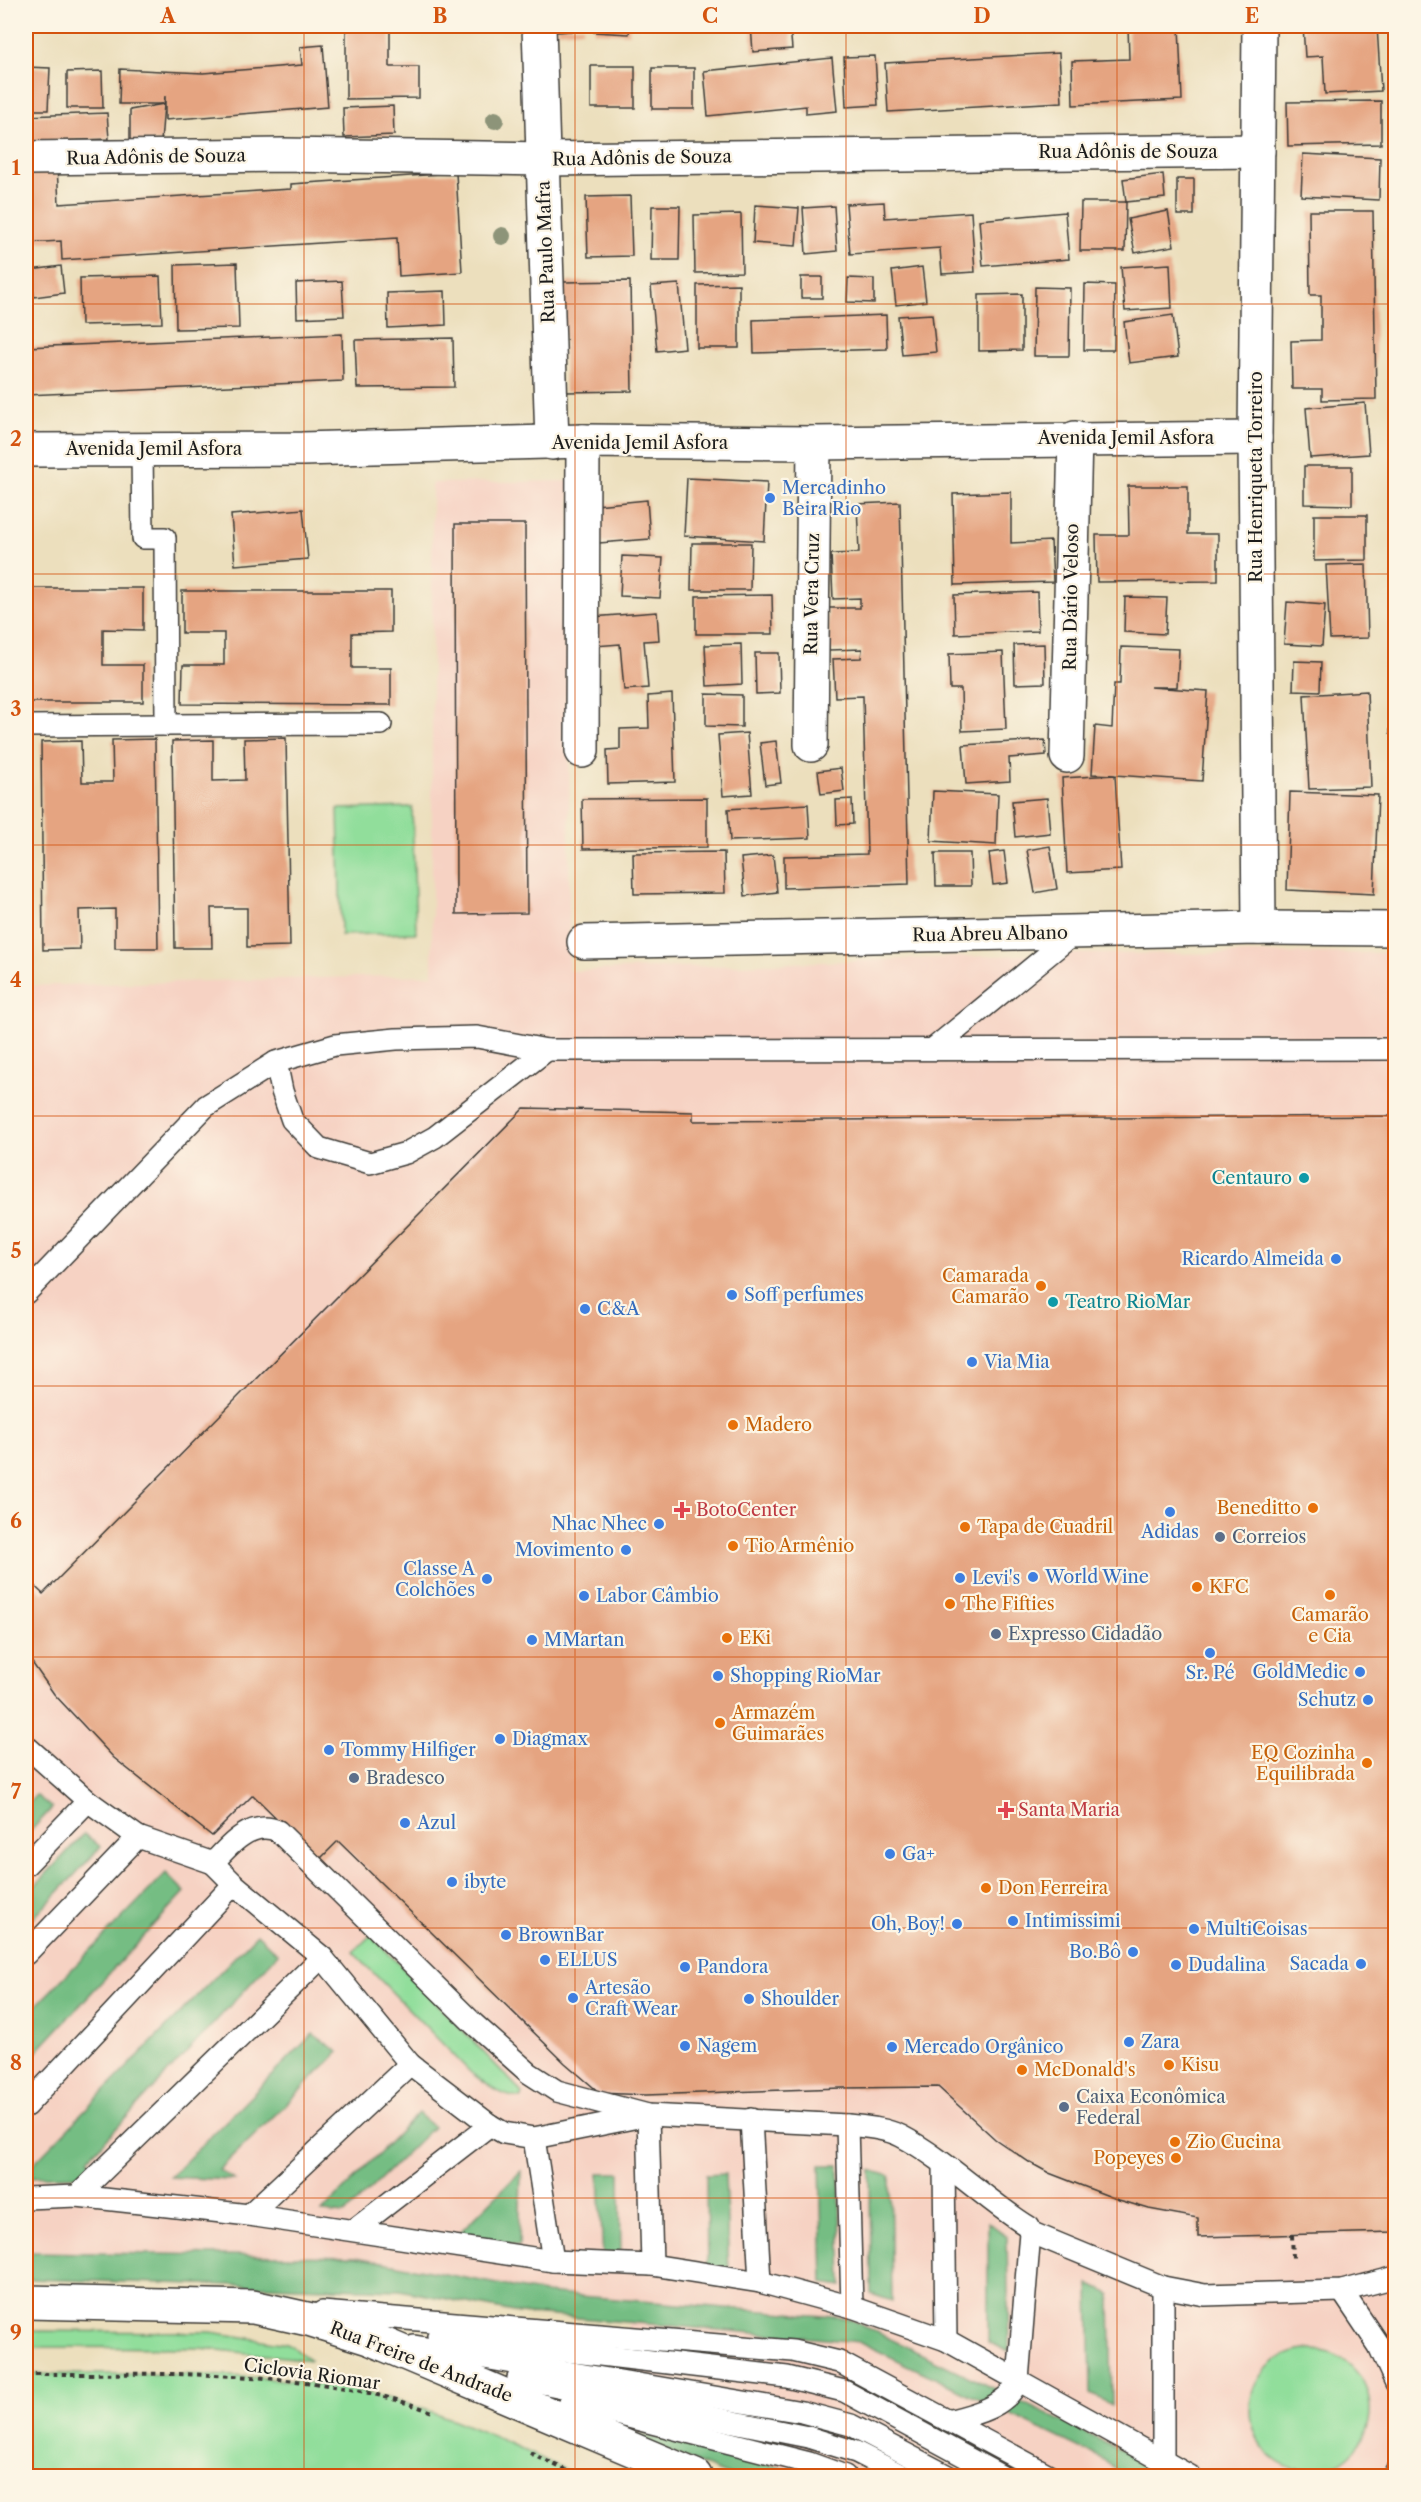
<svg xmlns="http://www.w3.org/2000/svg" width="1421" height="2502" font-family="'Libre Caslon Text',serif">
<rect width="100%" height="100%" fill="#fcf5e5"/>
<filter id="ink" filterUnits="userSpaceOnUse"><feTurbulence type="fractalNoise" baseFrequency=".0167" numOctaves="2"/><feDisplacementMap in="SourceGraphic" scale="12" xChannelSelector="R" yChannelSelector="G"/><feConvolveMatrix kernelMatrix="1 2 1 2 8 2 1 2 1" color-interpolation-filters="sRGB"/></filter>
<filter id="wash" filterUnits="userSpaceOnUse"><feTurbulence type="fractalNoise" baseFrequency=".008" numOctaves="4" result="noise"/><feDisplacementMap in="SourceGraphic" scale="24" xChannelSelector="R" yChannelSelector="G"/><feGaussianBlur stdDeviation="1.35" result="paint"/><feColorMatrix in="noise" values="0 0 0 0 0 0 0 0 0 0 0 0 0 0 0 0 0 1.4 0 .05"/><feComposite in="paint" operator="in"/></filter>
<g filter="url(#wash)">
<rect width="100%" height="100%" fill="#ecdfbd"/>
<path fill="#f6d2c3" d="M570 481 569 971 1049 954 1395 953V2476H731L612 2429 628 2323 519 2313 400 2290 26 2279V986L432 975V483Z"/>
<g fill="#91de9b" stroke="#567d5c" stroke-width="1.5">
<path d="M412 807 416 933 341 935 338 809Z"/>
<path d="M371 1935 518 2088 522 2094 521 2098C501 2097 487 2084 471 2073L353 1952Z"/>
<path d="M26 2331 211 2332 287 2344 311 2360 200 2348 26 2347Z"/>
<circle cx="1310" cy="2410" r="60"/>
<path d="M26 2374C145 2375 268 2368 384 2397 452 2415 516 2446 578 2476H26Z"/>
</g>
<g fill="#74bd83" stroke="#486c50" stroke-width="1.5">
<path d="M36 1795 52 1808 26 1836V1806Z"/>
<path d="M84 1834 101 1847 26 1926V1895Z"/>
<path d="M166 1873 185 1892 26 2063V2016Z"/>
<path d="M257 1934 278 1954 88 2159 100 2169 94 2175 26 2177V2163L32 2165Z"/>
<path d="M313 2034 339 2052 219 2170 234 2180 170 2177Z"/>
<path d="M418 2113 433 2127 345 2214 322 2212Z"/>
<path d="M820 2165H839L842 2286 823 2283Z"/>
<path d="M870 2170 890 2176 892 2301 871 2294Z"/>
<path d="M521 2171 519 2246 456 2236Z"/>
<path d="M599 2173H620L621 2262 603 2260Z"/>
<path d="M725 2174 729 2273 707 2270 706 2175Z"/>
<path d="M988 2222 1007 2236 1009 2352 988 2342Z"/>
<path d="M26 2252 356 2257 544 2293 847 2318 1123 2451 1158 2476H1121L1105 2460 860 2342 519 2313 400 2290 26 2279Z"/>
<path d="M1089 2284 1110 2294 1112 2405 1091 2394Z"/>
<path d="M612 2429 698 2446 813 2476H731Z"/>
</g>
<g id="blocks">
<g fill="#e5a481">
<path d="M420 26H467V27L420 29Z"/>
<path d="M558 26H583V30L558 32Z"/>
<path d="M595 26H630L629 34 594 32Z"/>
<path d="M751 26H790L792 49 753 52Z"/>
<path d="M1128 26H1179L1182 100 1073 105 1072 61 1129 59Z"/>
<path d="M1303 26H1377L1381 91 1325 94 1323 56 1305 57Z"/>
<path d="M346 29H390V67H419V98L346 99Z"/>
<path d="M323 45 328 107 165 120V96L164 104H119L120 69 203 73 302 65 300 47Z"/>
<path d="M1059 53 1062 102 888 112 885 63Z"/>
<path d="M875 56 878 105 846 107 844 57Z"/>
<path d="M832 58 837 111 806 114V106L708 116 704 71Z"/>
<rect x="591" y="66" width="44" height="42"/>
<path d="M26 67 50 68 48 110H26Z"/>
<rect x="652" y="68" width="42" height="41"/>
<path d="M102 71 103 108H67V72Z"/>
<path d="M1381 101V144L1288 146 1287 102Z"/>
<path d="M164 104 161 142 130 141V110Z"/>
<path d="M393 106 394 135 344 137 343 108Z"/>
<path d="M107 113 109 139 26 142V116Z"/>
<path d="M1303 154 1380 158 1379 200 1301 196Z"/>
<path d="M57 167 59 204 291 189V184L456 173 462 272 399 276 397 238 62 260 61 241 26 243V169Z"/>
<path d="M1163 174 1165 198 1126 202 1123 179Z"/>
<rect x="1177" y="179" width="17" height="36"/>
<path d="M630 196 632 256 588 257 586 197Z"/>
<path d="M884 202 885 218 971 212 975 272 942 274 940 248 850 254 846 204Z"/>
<path d="M1081 202H1126L1125 251H1080Z"/>
<path d="M755 205 799 208 796 246 753 243Z"/>
<path d="M652 206H680L679 260H651Z"/>
<path d="M834 206 837 251 806 254 803 208Z"/>
<path d="M1168 211 1174 246 1135 253 1128 219Z"/>
<path d="M1309 211H1373L1376 399 1322 400V389H1292L1291 341 1321 340V295H1310Z"/>
<path d="M1065 212 1069 259 983 266 979 220Z"/>
<path d="M741 214 742 272 695 273 694 215Z"/>
<path d="M237 263 239 328 176 329 175 265Z"/>
<path d="M1170 264 1172 308 1125 311 1121 267Z"/>
<path d="M61 266 64 293 34 297 31 270Z"/>
<path d="M922 267 926 301 896 305 892 271Z"/>
<path d="M160 276 162 323 81 325 80 278Z"/>
<rect x="801" y="277" width="21" height="21"/>
<path d="M848 278 874 279V303L847 302Z"/>
<path d="M342 281 344 316 297 318 296 283Z"/>
<path d="M630 281 632 391 565 392 563 282Z"/>
<path d="M679 284 685 348 657 351 651 286Z"/>
<path d="M739 284V348H697V285Z"/>
<path d="M1085 284 1115 285 1114 350H1084Z"/>
<path d="M1035 287 1070 288 1069 356H1034Z"/>
<path d="M445 291 446 325 388 328 387 293Z"/>
<path d="M1022 294V350L979 351V295Z"/>
<path d="M932 314 936 352 902 355 898 316Z"/>
<path d="M886 315 887 349 754 353 753 320Z"/>
<path d="M1173 315 1178 357 1129 363 1124 322Z"/>
<path d="M342 334 343 381 26 395V347Z"/>
<path d="M453 338 454 387 357 388 355 340Z"/>
<path d="M1365 403 1369 454 1310 458 1306 408Z"/>
<path d="M1304 466H1352V505L1304 504Z"/>
<path d="M687 478 767 482 764 541 684 536Z"/>
<path d="M1128 486H1188V534H1218V581L1097 582 1096 535H1129Z"/>
<path d="M1011 492V543L1051 541 1053 582 955 585 953 494Z"/>
<path d="M647 500 650 539 599 543 596 505Z"/>
<path d="M900 502 909 884 784 888V856L867 854 863 696 835 697 833 659 861 658 862 649 829 650 828 608H860V598L833 599 831 554 859 553 857 504Z"/>
<path d="M303 509 308 559 235 565 231 515Z"/>
<path d="M1314 515H1367V560L1314 561Z"/>
<path d="M455 524H525L527 913 456 914Z"/>
<path d="M692 543H751L750 590H691Z"/>
<path d="M622 556 663 558 660 598 620 596Z"/>
<path d="M1366 564 1368 638 1330 639 1326 565Z"/>
<path d="M26 588H143V630L103 629V665H143V702H26Z"/>
<path d="M182 591H391V632L352 633V668H391V705L182 704 183 665H224V633H182Z"/>
<path d="M1037 592 1038 631 955 634 954 595Z"/>
<path d="M772 595 773 634H696V596Z"/>
<path d="M1125 597 1167 598 1165 634 1124 632Z"/>
<path d="M1287 602 1325 605 1322 646 1284 644Z"/>
<path d="M657 612 659 640 644 641 648 688 624 690 620 644 595 646 592 617Z"/>
<path d="M741 644 742 684 707 686 705 645Z"/>
<path d="M1044 644 1045 683 1015 684 1014 645Z"/>
<path d="M1121 647 1179 649 1177 687H1150L1208 691 1202 781 1115 775 1121 870 1067 873 1062 778 1115 775 1092 774 1095 726 1112 728 1114 684H1120Z"/>
<path d="M1003 652 1006 729 962 731 961 689H950L949 654Z"/>
<path d="M755 653H779L780 693 756 694Z"/>
<path d="M1294 661 1321 662 1320 691 1293 690Z"/>
<path d="M1391 689H1395V733H1390Z"/>
<path d="M1367 691 1371 787 1309 789 1304 695Z"/>
<path d="M672 694 675 782 608 784 607 750 620 749V729L649 728 648 696Z"/>
<path d="M706 694 742 695V727L706 726Z"/>
<path d="M747 733 752 794 723 796 718 735Z"/>
<path d="M286 738 290 946 247 947V908H211L212 948H175L172 741 213 740V781L245 780 244 739Z"/>
<path d="M155 739 158 948H115V909L79 910 80 949 43 950 41 742 81 741 82 782H113L112 740Z"/>
<path d="M1045 740 1046 755 1009 758 1010 781 966 784 963 745Z"/>
<path d="M776 741 781 783 765 785 760 743Z"/>
<path d="M841 768 844 791 821 794 818 771Z"/>
<path d="M933 791 998 794 996 845 931 841Z"/>
<path d="M1290 792 1378 795 1374 894 1287 890Z"/>
<path d="M707 798V847L583 849 582 799Z"/>
<path d="M1047 798 1050 833 1015 837 1012 801Z"/>
<path d="M852 799 853 824 837 825 836 800Z"/>
<path d="M808 804 810 838 730 841 728 809Z"/>
<path d="M1050 846 1057 889 1035 893 1027 850Z"/>
<path d="M1004 851 1008 883 993 885 989 853Z"/>
<path d="M724 852 725 893 634 894 633 853Z"/>
<path d="M935 853H970L971 886H936Z"/>
<path d="M773 855 777 892 745 896 741 858Z"/>
<path d="M524 1108 693 1112V1121L1395 1116V2232L1198 2237V2218L1149 2209 1119 2200 1049 2173 1029 2162 995 2139 938 2087 841 2088 646 2095 600 2093 565 2063 338 1841 319 1860 253 1795 212 1836 114 1758 54 1694 26 1654V1578L43 1594Z"/>
</g>
</g>
</g>
<g filter="url(#ink)">
<use href="#blocks" fill-opacity="0" stroke="#3b3934" stroke-width="1.5"/>
<g fill="none" stroke-linecap="round" stroke-linejoin="round">
<g stroke="#3b3934" stroke-width="24">
<g id="service">
<path d="M142 449 143 538H165L166 725 381 724"/>
<path d="M26 726 166 725"/>
<path d="M933 1049 1076 932"/>
<path d="M276 1062 282 1091 292 1120 319 1148 370 1163 406 1153 435 1137 547 1050"/>
<path d="M26 1293 206 1106 276 1062 335 1045 396 1039 477 1037 547 1050 1396 1049"/>
<path d="M26 1746 88 1801 138 1837 213 1863C229 1845 252 1819 278 1831L474 2024 529 2073 557 2091 648 2115 847 2125C865 2127 885 2128 901 2136 947 2160 985 2200 1029 2227L1030 2232 1163 2287 1205 2295 1342 2291 1396 2277"/>
<path d="M213 1863 234 1884 322 1957 410 2064 490 2125 504 2133 534 2138 648 2115 652 2265"/>
<path d="M26 1865 88 1801"/>
<path d="M26 1954 138 1837"/>
<path d="M26 2106 234 1884"/>
<path d="M751 2119 760 2282"/>
<path d="M847 2125 852 2307"/>
<path d="M534 2138 553 2261"/>
<path d="M944 2165 946 2340"/>
<path d="M77 2196 322 1957"/>
<path d="M26 2198 77 2196 249 2215 553 2261 652 2265 760 2282 852 2307 946 2340 1190 2476"/>
<path d="M249 2215 410 2064"/>
<path d="M354 2230 490 2125"/>
<path d="M1342 2291 1379 2346 1396 2383"/>
<path d="M322 2312 793 2351 839 2362 1051 2476"/>
<path d="M438 2336 787 2377 844 2391 1001 2476"/>
<path d="M414 2346 802 2412 851 2425 948 2476"/>
<path d="M518 2378 808 2437 856 2452 903 2476"/>
<path d="M570 2402 809 2463 845 2476"/>
<path d="M948 2421C973 2415 1008 2407 1018 2380L1030 2232"/>
<path d="M1163 2461V2287"/>
<path d="M1393 2476 1396 2471"/>
</g>
</g>
<g stroke="#3b3934" stroke-width="36">
<g id="minor">
<path d="M539 26 552 443"/>
<path d="M26 158 282 155 544 159 1258 151"/>
<path d="M26 450 302 449 583 441 814 443 1255 438"/>
<path d="M811 745 814 443"/>
<path d="M582 751 583 441"/>
<path d="M1067 756 1075 438"/>
<path d="M1259 928 1255 438 1259 26"/>
<path d="M584 942 1259 928 1396 929"/>
</g>
</g>
<g stroke="#3b3934" stroke-width="36">
<path id="tertiary" d="M26 2302 253 2307 312 2320 369 2338 414 2357 695 2476"/>
</g>
<g stroke="#3b3934" stroke-width="4" stroke-dasharray="4.5 4.5" stroke-linecap="butt">
<path d="M1292 2235 1293 2258"/>
<path d="M26 2374C154 2375 313 2365 435 2413"/>
<path d="M530 2453 578 2476"/>
</g>
<use href="#service" stroke="#fff" stroke-width="21"/>
<use href="#minor" stroke="#fff" stroke-width="33"/>
<use href="#tertiary" stroke="#fff" stroke-width="33"/>
</g>
<g fill="#8d9479">
<circle cx="495" cy="120" r="9"/>
<circle cx="502" cy="236" r="9"/>
</g>
</g>
<path fill="none" stroke="#d4530e" stroke-width="1.5" stroke-opacity="0.55" d="M304 26V2476M575 26V2476M846 26V2476M1117 26V2476M26 304H1396M26 574H1396M26 845H1396M26 1116H1396M26 1386H1396M26 1657H1396M26 1928H1396M26 2198H1396"/>
<g fill="#3f7fe0" stroke="#fcf5e5" stroke-width="2">
<circle cx="770" cy="498" r="6"/>
<circle cx="1336" cy="1259" r="6"/>
<circle cx="732" cy="1295" r="6"/>
<circle cx="585" cy="1309" r="6"/>
<circle cx="972" cy="1362" r="6"/>
<circle cx="1170" cy="1512" r="6"/>
<circle cx="659" cy="1524" r="6"/>
<circle cx="626" cy="1550" r="6"/>
<circle cx="1033" cy="1577" r="6"/>
<circle cx="960" cy="1578" r="6"/>
<circle cx="487" cy="1579" r="6"/>
<circle cx="584" cy="1596" r="6"/>
<circle cx="532" cy="1640" r="6"/>
<circle cx="1210" cy="1653" r="6"/>
<circle cx="1360" cy="1672" r="6"/>
<circle cx="718" cy="1676" r="6"/>
<circle cx="1368" cy="1700" r="6"/>
<circle cx="500" cy="1739" r="6"/>
<circle cx="329" cy="1750" r="6"/>
<circle cx="405" cy="1823" r="6"/>
<circle cx="890" cy="1854" r="6"/>
<circle cx="452" cy="1882" r="6"/>
<circle cx="1013" cy="1921" r="6"/>
<circle cx="957" cy="1924" r="6"/>
<circle cx="1194" cy="1929" r="6"/>
<circle cx="506" cy="1935" r="6"/>
<circle cx="1133" cy="1952" r="6"/>
<circle cx="545" cy="1960" r="6"/>
<circle cx="1361" cy="1964" r="6"/>
<circle cx="1176" cy="1965" r="6"/>
<circle cx="685" cy="1967" r="6"/>
<circle cx="573" cy="1998" r="6"/>
<circle cx="749" cy="1999" r="6"/>
<circle cx="1129" cy="2042" r="6"/>
<circle cx="685" cy="2046" r="6"/>
<circle cx="892" cy="2047" r="6"/>
</g>
<g fill="#0f9aa8" stroke="#fcf5e5" stroke-width="2">
<circle cx="1304" cy="1178" r="6"/>
<circle cx="1053" cy="1302" r="6"/>
</g>
<g fill="#e8710a" stroke="#fcf5e5" stroke-width="2">
<circle cx="1041" cy="1286" r="6"/>
<circle cx="733" cy="1425" r="6"/>
<circle cx="1313" cy="1508" r="6"/>
<circle cx="965" cy="1527" r="6"/>
<circle cx="733" cy="1546" r="6"/>
<circle cx="1197" cy="1587" r="6"/>
<circle cx="1330" cy="1595" r="6"/>
<circle cx="950" cy="1604" r="6"/>
<circle cx="727" cy="1638" r="6"/>
<circle cx="720" cy="1723" r="6"/>
<circle cx="1367" cy="1763" r="6"/>
<circle cx="986" cy="1888" r="6"/>
<circle cx="1169" cy="2065" r="6"/>
<circle cx="1022" cy="2070" r="6"/>
<circle cx="1175" cy="2142" r="6"/>
<circle cx="1176" cy="2158" r="6"/>
</g>
<g fill="#e0444e" stroke="#fcf5e5" stroke-width="2">
<path d="M679 1501h6v6h6v6h-6v6h-6v-6h-6v-6h6z"/>
<path d="M1003 1801h6v6h6v6h-6v6h-6v-6h-6v-6h6z"/>
</g>
<g fill="#5c6f8a" stroke="#fcf5e5" stroke-width="2">
<circle cx="1220" cy="1537" r="6"/>
<circle cx="996" cy="1634" r="6"/>
<circle cx="354" cy="1778" r="6"/>
<circle cx="1064" cy="2107" r="6"/>
</g>
<g text-anchor="middle" stroke-width="4.5" stroke-linejoin="round" paint-order="stroke">
<g font-size="18" fill="#1c1c1c" stroke="#fcf5e5">
<text x="1128" y="158">Rua Adônis de Souza</text>
<text transform="translate(156 157) rotate(-1)" y="6">Rua Adônis de Souza</text>
<text transform="translate(642 158) rotate(-1)" y="6">Rua Adônis de Souza</text>
<text transform="translate(546 252) rotate(-92)" y="6">Rua Paulo Mafra</text>
<text x="1126" y="444">Avenida Jemil Asfora</text>
<text x="640" y="449">Avenida Jemil Asfora</text>
<text x="154" y="455">Avenida Jemil Asfora</text>
<text transform="translate(1256 477) rotate(-90)" y="6">Rua Henriqueta Torreiro</text>
<text transform="translate(812 594) rotate(-89)" y="6">Rua Vera Cruz</text>
<text transform="translate(1071 597) rotate(-89)" y="6">Rua Dário Veloso</text>
<text transform="translate(990 934) rotate(-1)" y="6">Rua Abreu Albano</text>
<text transform="translate(421 2362) rotate(21)" y="6">Rua Freire de Andrade</text>
<text transform="translate(312 2374) rotate(8)" y="6">Ciclovia Riomar</text>
</g>
<g font-size="18" fill="#366cbe" stroke="#fcf5e5" text-anchor="start">
<text x="782" y="494">Mercadinho<tspan x="782" dy="21">Beira Rio</tspan></text>
<text x="1324" y="1265" text-anchor="end">Ricardo Almeida</text>
<text x="744" y="1301">Soff perfumes</text>
<text x="597" y="1315">C&amp;A</text>
<text x="984" y="1368">Via Mia</text>
<text x="647" y="1530" text-anchor="end">Nhac Nhec</text>
<text x="1170" y="1538" text-anchor="middle">Adidas</text>
<text x="614" y="1556" text-anchor="end">Movimento</text>
<text x="475" y="1575" text-anchor="end">Classe A<tspan x="475" dy="21">Colchões</tspan></text>
<text x="1045" y="1583">World Wine</text>
<text x="972" y="1584">Levi's</text>
<text x="596" y="1602">Labor Câmbio</text>
<text x="544" y="1646">MMartan</text>
<text x="1348" y="1678" text-anchor="end">GoldMedic</text>
<text x="1210" y="1679" text-anchor="middle">Sr. Pé</text>
<text x="730" y="1682">Shopping RioMar</text>
<text x="1356" y="1706" text-anchor="end">Schutz</text>
<text x="512" y="1745">Diagmax</text>
<text x="341" y="1756">Tommy Hilfiger</text>
<text x="417" y="1829">Azul</text>
<text x="902" y="1860">Ga+</text>
<text x="464" y="1888">ibyte</text>
<text x="1025" y="1927">Intimissimi</text>
<text x="945" y="1930" text-anchor="end">Oh, Boy!</text>
<text x="1206" y="1935">MultiCoisas</text>
<text x="518" y="1941">BrownBar</text>
<text x="1121" y="1958" text-anchor="end">Bo.Bô</text>
<text x="557" y="1966">ELLUS</text>
<text x="1349" y="1970" text-anchor="end">Sacada</text>
<text x="1188" y="1971">Dudalina</text>
<text x="697" y="1973">Pandora</text>
<text x="585" y="1994">Artesão<tspan x="585" dy="21">Craft Wear</tspan></text>
<text x="761" y="2005">Shoulder</text>
<text x="1141" y="2048">Zara</text>
<text x="697" y="2052">Nagem</text>
<text x="904" y="2053">Mercado Orgânico</text>
</g>
<g font-size="18" fill="#0d838f" stroke="#fcf5e5" text-anchor="end">
<text x="1292" y="1184">Centauro</text>
<text x="1065" y="1308" text-anchor="start">Teatro RioMar</text>
</g>
<g font-size="18" fill="#c56008" stroke="#fcf5e5" text-anchor="start">
<text x="1029" y="1282" text-anchor="end">Camarada<tspan x="1029" dy="21">Camarão</tspan></text>
<text x="745" y="1431">Madero</text>
<text x="1301" y="1514" text-anchor="end">Beneditto</text>
<text x="977" y="1533">Tapa de Cuadril</text>
<text x="745" y="1552">Tio Armênio</text>
<text x="1209" y="1593">KFC</text>
<text x="962" y="1610">The Fifties</text>
<text x="1330" y="1621" text-anchor="middle">Camarão<tspan x="1330" dy="21">e Cia</tspan></text>
<text x="739" y="1644">EKi</text>
<text x="732" y="1719">Armazém<tspan x="732" dy="21">Guimarães</tspan></text>
<text x="1355" y="1759" text-anchor="end">EQ Cozinha<tspan x="1355" dy="21">Equilibrada</tspan></text>
<text x="998" y="1894">Don Ferreira</text>
<text x="1181" y="2071">Kisu</text>
<text x="1034" y="2076">McDonald's</text>
<text x="1187" y="2148">Zio Cucina</text>
<text x="1164" y="2164" text-anchor="end">Popeyes</text>
</g>
<g font-size="18" fill="#be3a42" stroke="#fcf5e5" text-anchor="start">
<text x="696" y="1516">BotoCenter</text>
<text x="1018" y="1816">Santa Maria</text>
</g>
<g font-size="18" fill="#4e5e75" stroke="#fcf5e5" text-anchor="start">
<text x="1232" y="1543">Correios</text>
<text x="1008" y="1640">Expresso Cidadão</text>
<text x="366" y="1784">Bradesco</text>
<text x="1076" y="2103">Caixa Econômica<tspan x="1076" dy="21">Federal</tspan></text>
</g>
</g>
<rect width="1421" height="2502" fill="none" stroke="#fcf5e5" stroke-width="66"/>
<rect x="33" y="33" width="1355" height="2436" fill="none" stroke="#d4530e" stroke-width="2"/>
<g font-size="20" text-anchor="middle" font-weight="bold" fill="#d4530e">
<text x="168" y="23">A</text>
<text x="440" y="23">B</text>
<text x="710" y="23">C</text>
<text x="982" y="23">D</text>
<text x="1252" y="23">E</text>
<text x="16" y="175">1</text>
<text x="16" y="446">2</text>
<text x="16" y="716">3</text>
<text x="16" y="987">4</text>
<text x="16" y="1258">5</text>
<text x="16" y="1528">6</text>
<text x="16" y="1799">7</text>
<text x="16" y="2070">8</text>
<text x="16" y="2340">9</text>
</g>
</svg>
